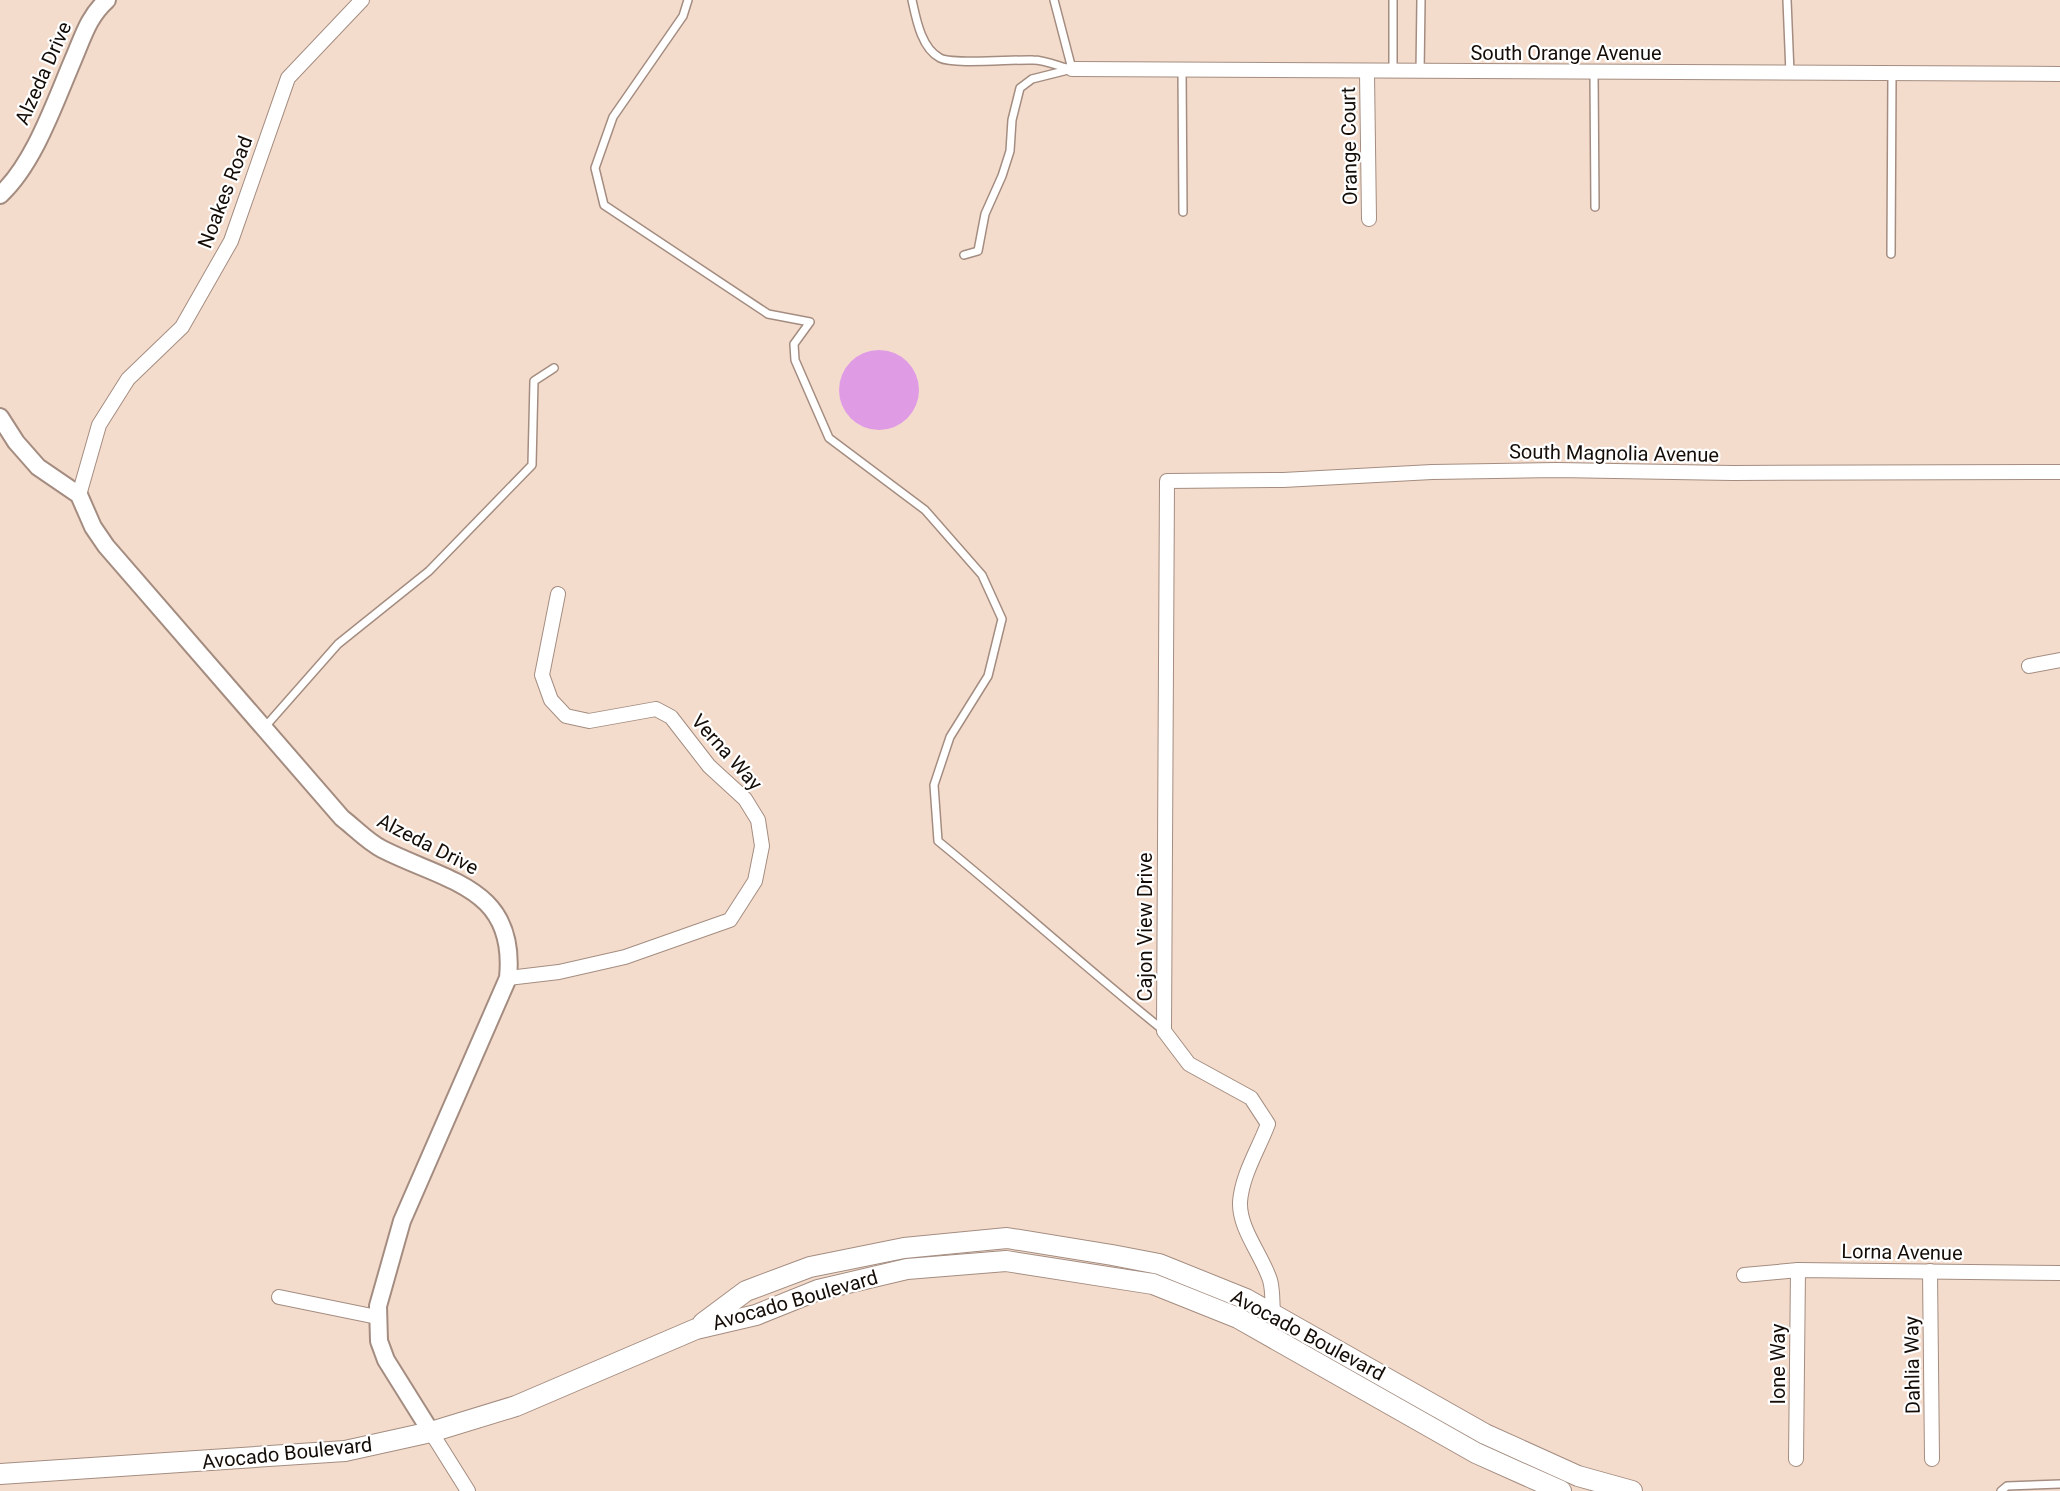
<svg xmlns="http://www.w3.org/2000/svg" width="2060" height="1491" font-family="Roboto,sans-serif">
<rect width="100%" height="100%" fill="#f4dccd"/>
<circle fill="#df9ce5" cx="879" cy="390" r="40"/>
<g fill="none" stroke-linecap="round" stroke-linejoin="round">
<g stroke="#a48d80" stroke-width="10">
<g id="service">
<path d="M688 0 683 16 613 117 595 168 604 205 768 314 810 322 794 344 795 360 829 438 925 510 982 575 1002 619 988 676 950 737 934 785 938 841C1014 903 1086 968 1163 1030"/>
<path d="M912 0C916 18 921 48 940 58 954 65 1013 59 1033 60 1045 60 1058 66 1070 69"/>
<path d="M1054 0 1072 69"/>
<path d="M1393 0V72"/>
<path d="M1787 0 1790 73"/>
<path d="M1182 70 1183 212"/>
<path d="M1420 73 1421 0"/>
<path d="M1594 73 1595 207"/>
<path d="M1891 254 1892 74"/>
<path d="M964 255 978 251 985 214 1002 176 1010 151 1012 120 1020 88 1032 79 1072 69"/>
<path d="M264 728 338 644 429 571 532 465 534 381 554 368"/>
<path d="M2001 1491 2007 1486 2060 1484"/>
</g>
</g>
<g stroke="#a48d80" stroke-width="16">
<g id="minor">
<path d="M1072 69 2060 74"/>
<path d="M1367 73 1369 219"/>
<path d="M79 495 99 425 128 379 182 327 231 241 288 78 362 0"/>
<path d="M2029 666 2060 660"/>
<path d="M508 978 559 972 625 957 730 920 755 881 762 846 758 820 745 799 709 766 671 717 656 709 589 721 566 716 551 700 542 675 558 594"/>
<path d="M1930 1271 1932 1459"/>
<path d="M1744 1275 1798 1270 2060 1273"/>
<path d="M279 1297 377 1317"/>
<path d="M1273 1312C1272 1302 1273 1290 1270 1280 1262 1255 1239 1229 1240 1202 1242 1175 1258 1150 1268 1124L1251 1098 1189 1064 1164 1031 1167 481 1283 480 1432 472 1557 470 1732 473 2060 472"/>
<path d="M431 1432 468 1491"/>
<path d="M1796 1459 1798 1270"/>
</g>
</g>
<g stroke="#a48d80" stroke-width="20">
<g id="tertiary">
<path d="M0 195C34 164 55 102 73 60 83 37 88 17 107 0"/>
<path d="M0 417 16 442 38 467 79 495 93 527 106 546 342 818C355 828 368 842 382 849 447 882 517 887 508 978L402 1221 378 1306 379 1341 386 1360 431 1432"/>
</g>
</g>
<g stroke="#a48d80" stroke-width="22">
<g id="secondary">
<path d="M703 1323 746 1291 810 1267 904 1248 1007 1238 1112 1255 1159 1264 1246 1299 1485 1434 1578 1476 1632 1491"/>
<path d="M0 1474 345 1451 431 1432 516 1406 696 1329 756 1315 818 1290 907 1269 1006 1261 1153 1284 1238 1318 1476 1453 1561 1491"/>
</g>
</g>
<use href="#service" stroke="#fff" stroke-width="7"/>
<use href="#minor" stroke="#fff" stroke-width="14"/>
<use href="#tertiary" stroke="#fff" stroke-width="16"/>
<use href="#secondary" stroke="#fff" stroke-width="20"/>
</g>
<g text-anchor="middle" stroke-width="4.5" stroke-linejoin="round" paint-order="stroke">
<g font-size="20" fill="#140c07" stroke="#fff">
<text x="1566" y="60">South Orange Avenue</text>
<text transform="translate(43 73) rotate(-66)" y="7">Alzeda Drive</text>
<text transform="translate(1349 146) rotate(-91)" y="7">Orange Court</text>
<text transform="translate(225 192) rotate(-69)" y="7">Noakes Road</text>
<text transform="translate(1614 453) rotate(1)" y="7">South Magnolia Avenue</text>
<text transform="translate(727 752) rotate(48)" y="7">Verna Way</text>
<text transform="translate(428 844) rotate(27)" y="7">Alzeda Drive</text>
<text transform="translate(1145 927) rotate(-90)" y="7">Cajon View Drive</text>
<text transform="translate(1902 1252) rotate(1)" y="7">Lorna Avenue</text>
<text transform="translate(795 1300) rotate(-16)" y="7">Avocado Boulevard</text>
<text transform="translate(1308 1335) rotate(28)" y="7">Avocado Boulevard</text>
<text transform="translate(1778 1364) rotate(-90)" y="7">Ione Way</text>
<text transform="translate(1912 1365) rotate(-91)" y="7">Dahlia Way</text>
<text transform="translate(287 1453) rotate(-6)" y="7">Avocado Boulevard</text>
</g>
</g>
</svg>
